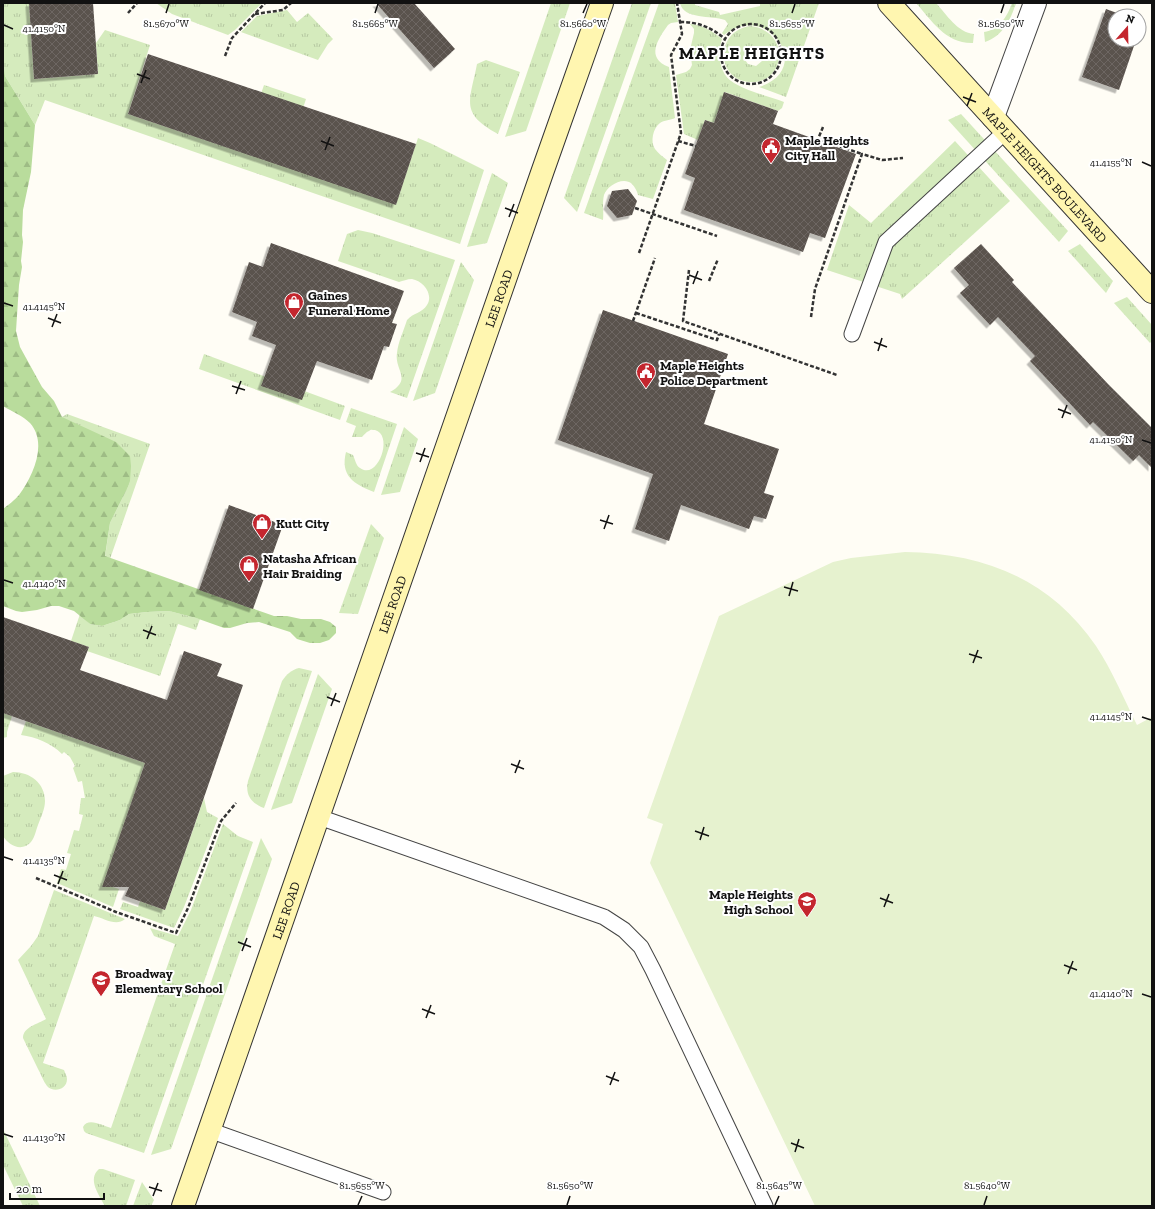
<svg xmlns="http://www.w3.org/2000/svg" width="1155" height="1209" font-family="'Zilla Slab',serif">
<defs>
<pattern id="grass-tufts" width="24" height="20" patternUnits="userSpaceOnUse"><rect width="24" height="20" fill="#d5ebbd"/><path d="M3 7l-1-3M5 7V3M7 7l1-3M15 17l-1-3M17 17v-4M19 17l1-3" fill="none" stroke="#b6c8a1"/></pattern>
<pattern id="forest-firs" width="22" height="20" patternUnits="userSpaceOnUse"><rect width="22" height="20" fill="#b9dc9c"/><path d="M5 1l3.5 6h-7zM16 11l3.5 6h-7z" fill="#9ebc85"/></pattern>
<pattern id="building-cross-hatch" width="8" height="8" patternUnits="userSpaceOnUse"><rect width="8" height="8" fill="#5a524d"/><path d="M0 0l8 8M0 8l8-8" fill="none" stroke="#6d6662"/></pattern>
<filter id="shadow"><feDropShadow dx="-3.5" dy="3.5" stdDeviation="0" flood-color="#0004"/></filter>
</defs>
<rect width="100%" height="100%" fill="#fffdf5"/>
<g fill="url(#grass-tufts)" fill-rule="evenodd">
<path d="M3 3H29L34 79 98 74 96 43 105 30 150 45 128 114 241 152 264 85 306 99 284 166 396 204 418 138 430 143 484 170 460 244 45 100 35 125 5 76 3 54Z"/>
<path d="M156 3H262L235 30 228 35 172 14Z"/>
<path d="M551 3H570L526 131 505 137Z"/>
<path d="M632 3H651L577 212 564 198Z"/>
<path d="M659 3H675L678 22 671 23 668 25C658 39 645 58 669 67L675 118C671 120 664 120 660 123 653 128 650 142 655 149 658 153 663 157 667 160L653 199 638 195C637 191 635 187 632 184 623 176 607 186 604 195 602 203 604 212 603 220L584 213Z"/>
<path d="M680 3H695V5L719 12 720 15 760 6V3H819L786 97 759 87C817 68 765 0 724 35L722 33 728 24 725 20C711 15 684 20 680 3Z"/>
<path d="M916 3H936C946 14 958 33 974 34L973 43C946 44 932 21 916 3Z"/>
<path d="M1012 3H1016C1011 19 1003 36 985 42L984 32C999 30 1007 17 1012 3Z"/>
<path d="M287 10 297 22 308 13 333 39 328 44 318 60 241 32 257 16Z"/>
<path d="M690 24C703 25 712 31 722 39 717 54 719 75 734 83 749 92 768 96 784 102L782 108 778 111 725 92 714 123 705 120 698 140 684 134 676 75 686 72 690 69 692 65 690 50 694 33V29Z"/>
<path d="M751 26C792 32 785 84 750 82 715 80 715 30 751 26ZM753 47 760 50 763 53 762 61 756 66 748 64 745 60 746 52Z"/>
<path d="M486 60 520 72 498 134C459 113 470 101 477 64Z"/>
<path d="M961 114 1068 231 1059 242 948 120Z"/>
<path d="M955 141 1010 201 902 299 900 294 827 270 849 205 871 223Z"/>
<path d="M492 173 508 183 487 243 467 247Z"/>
<path d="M358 230 372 233 455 260 407 398 390 392C413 379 394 370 397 353 398 342 404 330 407 320 413 313 422 313 427 305 434 294 423 281 412 279 407 279 403 281 399 282L338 261 347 234Z"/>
<path d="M1080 244 1113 281 1106 293 1068 251Z"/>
<path d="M461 262 474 280 436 390 435 393 413 401Z"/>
<path d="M1127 297 1152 325V341L1150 343 1114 303Z"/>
<path d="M204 354 345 406 340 420 199 369Z"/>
<path d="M351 408 397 424 374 492C354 484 340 476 346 452L353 455C355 459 356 466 360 468 378 481 394 435 375 430 372 430 371 429 369 431 366 432 364 435 362 437H352L356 426 346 422Z"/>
<path d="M67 414 150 444 110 559 105 557 110 523 126 491 62 417Z"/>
<path d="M404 427 418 439 400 492 381 495Z"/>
<path d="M371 524 384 538 358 614 339 613Z"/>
<path d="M169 611 200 619 196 630 178 624 160 676 87 651 89 647 71 641 80 614 90 624 102 626 120 620 129 614 147 612Z"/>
<path d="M299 668 312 671 264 808C251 803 245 795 248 781L282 681C287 674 291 670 299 668Z"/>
<path d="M318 674 332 689 292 803 271 810Z"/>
<path d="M3 713 12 716 7 732V737L3 738Z"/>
<path d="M26 721 145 763 104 884 119 889 113 907 57 883 61 869 66 870 71 854 67 853 74 830 79 831 83 815 79 814 81 798H85L82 781 78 782 73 768 75 766 70 757 64 752 62 754C51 743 36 737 21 735Z"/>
<path d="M13 772C30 772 45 783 45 801 45 809 41 817 38 825 36 830 35 837 31 842 22 852 9 846 3 836V776Z"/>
<path d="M204 798 207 812 218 818 184 907 174 928 120 909 123 902 138 907 140 901 165 910Z"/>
<path d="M223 824 238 836 253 842 144 1153 86 1133 84 1131 83 1127C88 1117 103 1126 111 1128L175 944 154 936 150 928 178 936 191 910Z"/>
<path d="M261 838 272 859 269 868 171 1149 151 1155Z"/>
<path d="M54 890 125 919C116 927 104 918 94 916L43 1063 64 1070C65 1073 67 1076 67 1079 67 1090 53 1093 47 1086 43 1081 41 1074 38 1069 33 1059 28 1048 23 1038 23 1027 38 1024 46 1019L18 960 31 946 38 936Z"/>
<path d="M3 1129 40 1206H23L3 1165Z"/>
<path d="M99 1169H103L135 1180 126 1206H105C99 1195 87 1179 99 1169Z"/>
<path d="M142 1182 154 1200 151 1206H133Z"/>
</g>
<path fill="url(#forest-firs)" d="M3 54 5 76 35 125 31 172 23 210 22 235 23 242 21 261 22 267 19 285 16 331 20 347 42 387 54 401 62 417 116 442 130 456 131 466 130 481 126 491 110 523 105 556 274 616H287L301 619H321L330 622 336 627V633L329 640 320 643H310L297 639 290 632 259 622 247 623 230 628H224L196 618 169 611 147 612 129 614 120 620 102 626 90 624 74 611 59 606H51L37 610 22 612 16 611 3 606V509C8 505 15 500 19 495 33 476 48 443 30 423 23 416 11 411 3 406Z"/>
<path fill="#e6f2cf" d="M905 552C984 553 1050 579 1096 646 1112 670 1124 699 1137 725L1152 717V1206H815L650 863 663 824 647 818 719 616 833 562 851 558Z"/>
<g fill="url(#building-cross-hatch)" filter="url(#shadow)">
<path d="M29 3H93L98 74 34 79Z"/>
<path d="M376 3H414L455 49 434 68Z"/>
<path d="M1106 9 1125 16H1115V40H1136L1119 90 1082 77Z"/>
<path d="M148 54 416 144 396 205 128 114Z"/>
<path d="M724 92 778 111 773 124 856 154 825 238 810 233 803 252 684 210 695 178 685 174 705 120 714 123Z"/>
<path d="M628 189 637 201 632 215 617 218 607 206 612 191Z"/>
<path d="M271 243 404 291 392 323 397 324 389 347 384 346 372 380 317 361 302 400 261 386 276 345 252 336 257 322 232 312 249 262 263 267Z"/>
<path d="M981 244 1014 280 1012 282 1108 384 1152 428V468L1139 455 1133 461 1093 422 1090 425 1030 361 1035 356 998 317 990 325 960 293 969 285 954 268Z"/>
<path d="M603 310 728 354 704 424 779 449 764 493 774 496 766 519 754 516 749 529 681 505 669 541 635 529 653 474 558 440Z"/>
<path d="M229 505 283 525 253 609 199 590Z"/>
<path d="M3 617 89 647 80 670 167 700 184 651 222 664 217 676 243 685 165 910 125 896 129 887H102L145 763 3 713Z"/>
</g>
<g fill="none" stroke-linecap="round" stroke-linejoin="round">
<g stroke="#444" stroke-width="17">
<g id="lane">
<path d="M852 334 886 242 1006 131"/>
<path d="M319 817 604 917 624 930 641 947 653 970 765 1206"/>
<path d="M209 1130 383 1192"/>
</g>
</g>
<g stroke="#444" stroke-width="24">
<path id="street" d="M993 117 1035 3"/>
</g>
<g stroke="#333" stroke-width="24">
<g id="secondary">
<path id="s1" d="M889 3 1152 292"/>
<path id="s2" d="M183 1206 543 170 602 3"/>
</g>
</g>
<g stroke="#333" stroke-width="2.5" stroke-dasharray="4 2" stroke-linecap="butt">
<path d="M128 13 137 3"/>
<path d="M255 14 283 10 291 3"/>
<path d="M680 22C698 22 711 27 725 39"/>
<circle cx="751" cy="54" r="30"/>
<path d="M225 56 232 38 265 3"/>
<path d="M823 127 818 139 862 154"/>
<path d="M678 141 696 146"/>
<path d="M635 208 717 236"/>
<path d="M639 253 681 133 671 55 682 34 677 3"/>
<path d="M689 270 683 321 837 375"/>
<path d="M709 281 718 259"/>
<path d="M636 313 717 340 719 334"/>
<path d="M811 317 815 289 862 154 882 160 903 158"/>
<path d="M633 321 655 258"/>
<path d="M36 878 116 912 176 933 188 908 221 821 236 803"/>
</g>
<use href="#lane" stroke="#fff" stroke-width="15"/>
<use href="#street" stroke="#fff" stroke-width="22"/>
<use href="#secondary" stroke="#fff6b0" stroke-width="22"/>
</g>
<path fill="none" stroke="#111" stroke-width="1.5" d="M166 13 169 4M375 13 378 4M583 13 587 4M792 13 795 4M1001 13 1004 4M4 25 13 29M137 74 150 79M141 83 146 70M963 97 976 102M967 106 972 93M321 141 334 146M325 150 330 137M1142 162 1151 166M505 208 518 213M509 217 514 204M689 275 702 280M693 284 698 271M4 303 13 306M48 318 61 323M52 327 57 314M874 342 887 347M878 351 882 338M232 386 245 390M236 394 241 381M1058 409 1071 414M1062 418 1067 405M1142 440 1151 443M416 453 429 457M420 462 425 448M600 520 613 524M604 529 609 515M4 580 13 583M784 587 798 591M789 596 793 582M143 630 156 635M147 639 152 626M969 654 982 658M973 663 978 650M327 697 340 702M331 706 336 693M1142 717 1151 720M511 764 524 769M515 773 520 760M695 831 709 836M700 840 704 827M4 857 13 860M54 875 67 880M58 884 63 871M880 898 893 903M884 907 889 894M238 942 251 947M242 951 247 938M1064 965 1077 970M1068 974 1073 961M1142 994 1151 997M422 1009 435 1014M426 1018 431 1005M606 1076 619 1081M610 1085 615 1072M4 1134 13 1137M791 1143 804 1148M795 1152 799 1139M149 1187 162 1191M153 1196 158 1183M358 1205 362 1196M567 1205 570 1196M775 1205 779 1196M984 1205 987 1196"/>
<defs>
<g id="civic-pin" transform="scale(1)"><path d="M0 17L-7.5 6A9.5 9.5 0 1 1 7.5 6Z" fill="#c4262e" stroke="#fff"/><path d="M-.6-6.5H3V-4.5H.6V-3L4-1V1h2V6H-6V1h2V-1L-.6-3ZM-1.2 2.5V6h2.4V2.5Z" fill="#fff"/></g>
<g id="shop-pin" transform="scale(1)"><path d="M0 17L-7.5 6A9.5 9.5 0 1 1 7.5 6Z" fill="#c4262e" stroke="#fff"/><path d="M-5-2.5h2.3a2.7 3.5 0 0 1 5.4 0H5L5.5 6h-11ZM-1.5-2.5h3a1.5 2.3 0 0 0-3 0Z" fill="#fff"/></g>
<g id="school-pin" transform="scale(1)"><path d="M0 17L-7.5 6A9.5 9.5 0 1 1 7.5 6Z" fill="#c4262e" stroke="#fff"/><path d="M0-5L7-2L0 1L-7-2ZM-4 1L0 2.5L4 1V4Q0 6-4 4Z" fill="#fff"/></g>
</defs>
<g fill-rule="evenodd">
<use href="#civic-pin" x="771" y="147"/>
<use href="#shop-pin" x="294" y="302"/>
<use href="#civic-pin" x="646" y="372"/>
<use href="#shop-pin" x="262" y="523"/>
<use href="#shop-pin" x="249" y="565"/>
<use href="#school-pin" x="807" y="901"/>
<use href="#school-pin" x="101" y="980"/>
</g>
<g text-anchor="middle" stroke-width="4" stroke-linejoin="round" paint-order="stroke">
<g font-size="13" font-weight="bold" fill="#111" stroke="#fff" text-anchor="start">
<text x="785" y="145">Maple Heights<tspan x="785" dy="15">City Hall</tspan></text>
<text x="308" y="300">Gaines<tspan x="308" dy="15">Funeral Home</tspan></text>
<text x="660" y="370">Maple Heights<tspan x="660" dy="15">Police Department</tspan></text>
<text x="276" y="528">Kutt City</text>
<text x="263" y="563">Natasha African<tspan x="263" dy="15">Hair Braiding</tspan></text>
<text x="793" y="899" text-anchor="end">Maple Heights<tspan x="793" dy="15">High School</tspan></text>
<text x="115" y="978">Broadway<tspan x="115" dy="15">Elementary School</tspan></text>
</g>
<g font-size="13" fill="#111" stroke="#fff">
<text dy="5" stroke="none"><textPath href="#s1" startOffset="232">MAPLE HEIGHTS BOULEVARD</textPath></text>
<text dy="5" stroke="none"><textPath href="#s2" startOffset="961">LEE ROAD</textPath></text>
<text dy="5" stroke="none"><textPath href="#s2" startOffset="637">LEE ROAD</textPath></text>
<text dy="5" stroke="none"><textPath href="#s2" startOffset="313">LEE ROAD</textPath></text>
</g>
<g font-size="17" font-weight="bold" letter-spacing="1" fill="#111" stroke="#fff">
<text x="752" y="59">MAPLE HEIGHTS</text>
</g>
</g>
<g font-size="10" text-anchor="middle" fill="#111" stroke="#fff" stroke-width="4" stroke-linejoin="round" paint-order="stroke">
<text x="166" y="27">81.5670°W</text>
<text x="375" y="27">81.5665°W</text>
<text x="583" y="27">81.5660°W</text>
<text x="792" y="27">81.5655°W</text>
<text x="1001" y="27">81.5650°W</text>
<text x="44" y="32">41.4150°N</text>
<text x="1111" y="166">41.4155°N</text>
<text x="44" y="310">41.4145°N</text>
<text x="1111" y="443">41.4150°N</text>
<text x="44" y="587">41.4140°N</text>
<text x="1111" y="720">41.4145°N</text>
<text x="44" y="864">41.4135°N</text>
<text x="1111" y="997">41.4140°N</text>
<text x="44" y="1141">41.4130°N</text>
<text x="362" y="1189">81.5655°W</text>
<text x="570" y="1189">81.5650°W</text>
<text x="779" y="1189">81.5645°W</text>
<text x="987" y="1189">81.5640°W</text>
</g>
<rect width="1155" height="1209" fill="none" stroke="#111111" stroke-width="8"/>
<g transform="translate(1127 28) rotate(20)"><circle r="19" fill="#ffffff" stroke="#a0a0a0"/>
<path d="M0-3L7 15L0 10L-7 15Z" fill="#c4262e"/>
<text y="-6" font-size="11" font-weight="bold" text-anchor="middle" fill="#111111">N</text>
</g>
<path d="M10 1193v6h94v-6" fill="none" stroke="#111111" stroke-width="2"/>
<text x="16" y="1193" font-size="12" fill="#111111" stroke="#ffffff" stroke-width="3" paint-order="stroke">20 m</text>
</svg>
